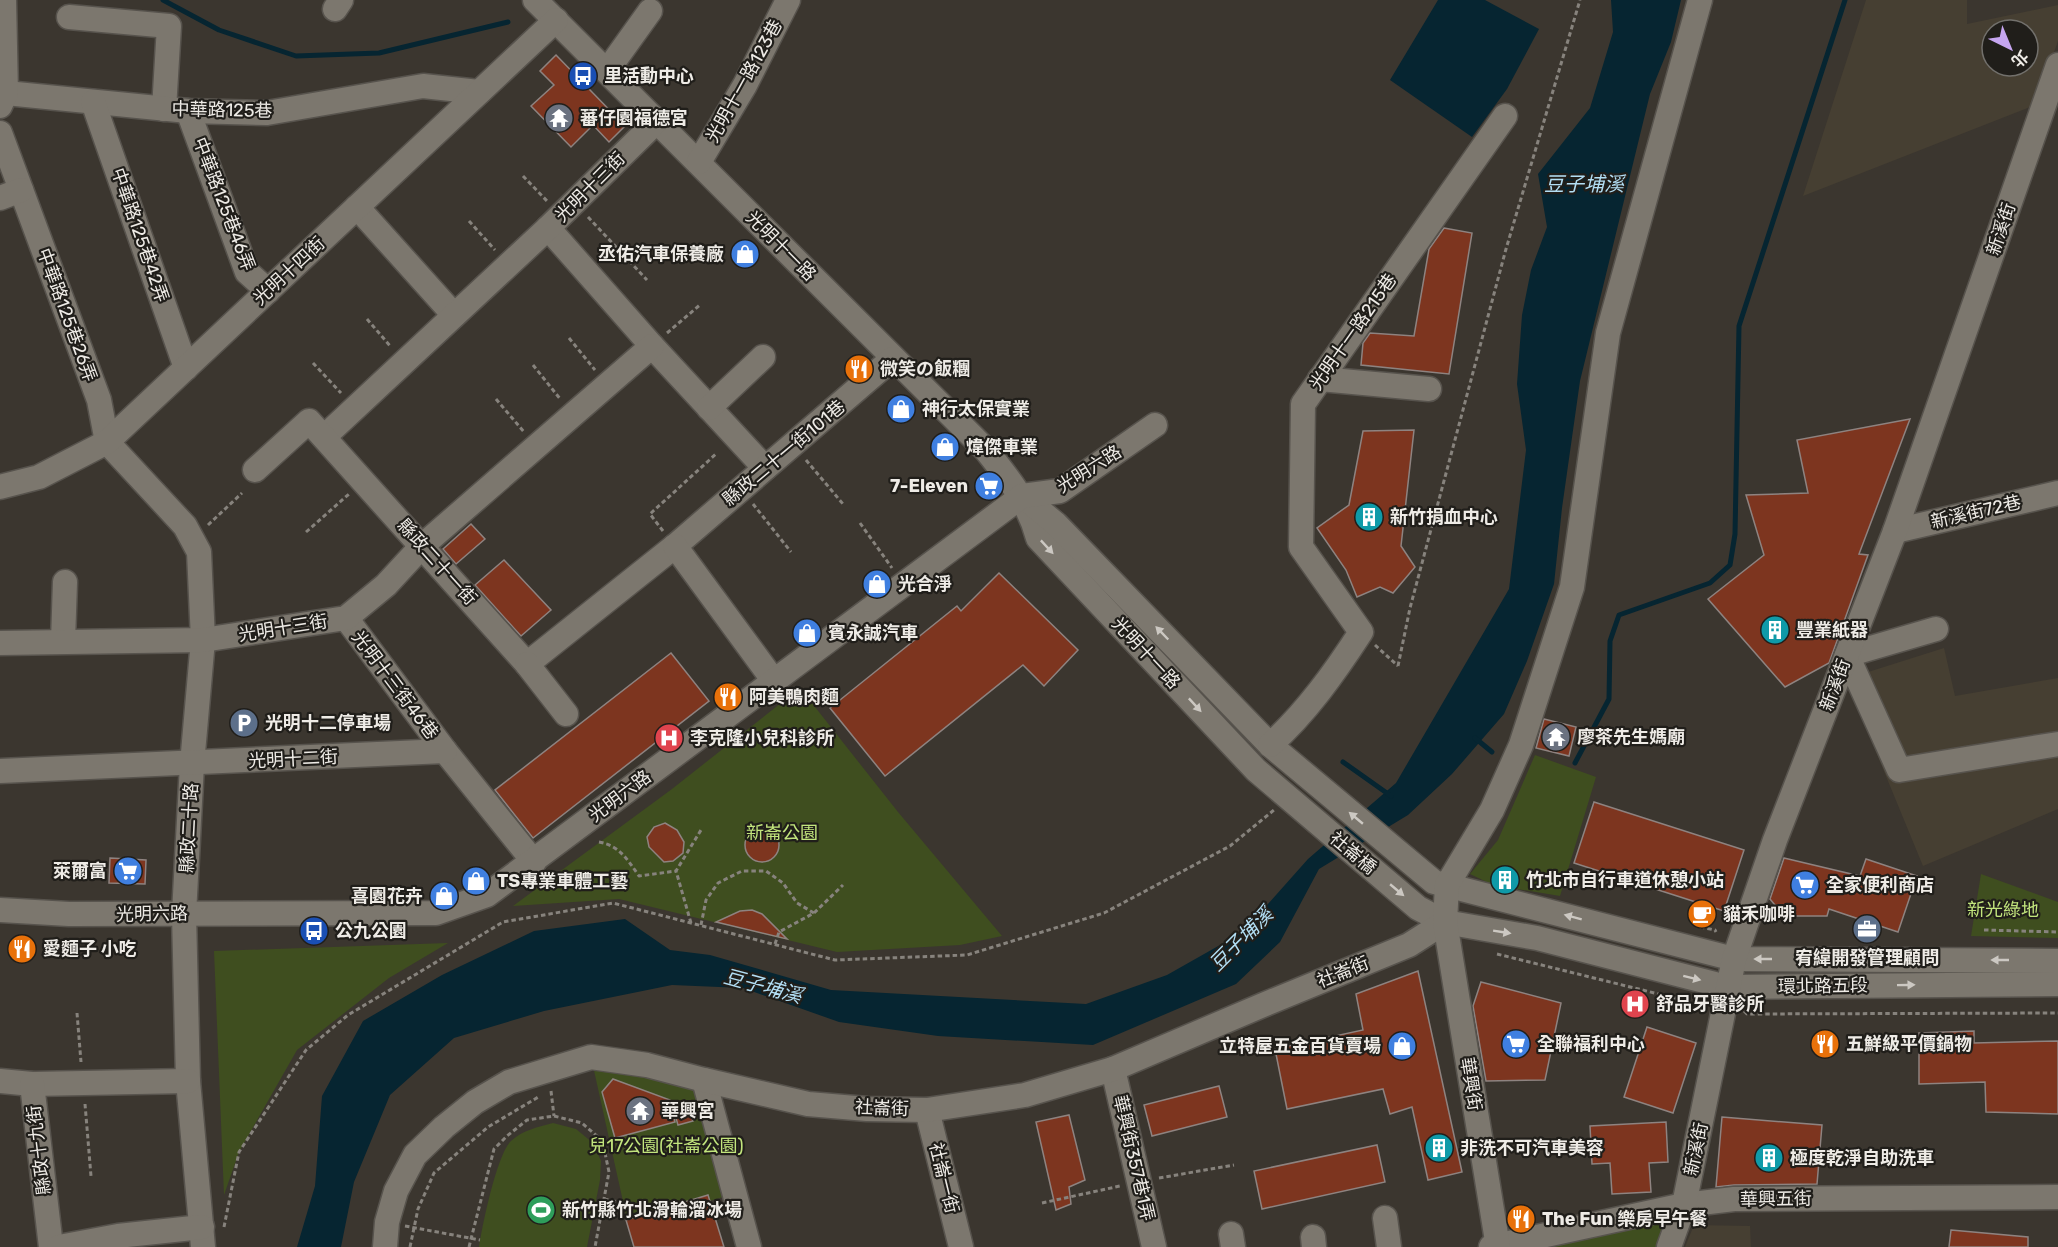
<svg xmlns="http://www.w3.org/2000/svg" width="2058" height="1247" font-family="Rubik,'Noto Sans TC','Noto Sans JP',sans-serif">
<rect width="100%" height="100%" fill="#3b362f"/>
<g fill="#463f32" fill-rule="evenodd">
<path d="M1866 0H1967V24L2058 5V41L2035 105 1803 196ZM1992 30H2028V66H1992Z"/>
<path d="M1944 648 1955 696 2058 678V809L1923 866 1846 679Z"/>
<path d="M1694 1225 1750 1226 1751 1247H1685Z"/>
</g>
<g fill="#3f4e1f">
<path d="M800 688 898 812 1002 936 960 945 837 952 619 899 513 906 672 789Z"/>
<path d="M1535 755 1596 777 1560 896 1493 885 1470 874 1498 840Z"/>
<path d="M1981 874 2058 902V938L1971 936Z"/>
<path d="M448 943 389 978 297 1050 239 1152 224 1195 214 951Z"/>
<path d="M591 1057 704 1080 734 1194 628 1224Z"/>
<path d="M553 1123 576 1129 593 1143 601 1161 600 1180 587 1247H479C482 1226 497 1154 511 1141 523 1130 538 1127 553 1123Z"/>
<path d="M1673 1221 1659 1247H1540Z"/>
</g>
<g fill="#062531">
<path d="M1438 0H1485L1539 29 1507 89 1472 137 1390 80Z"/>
<path d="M1611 0H1681L1671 42 1650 94 1580 381 1562 508 1554 584 1527 661 1504 714 1452 774 1408 815 1319 869 1280 942 1236 984 1093 1045 938 1036 839 1022 743 988 672 985 544 1011 454 1038 390 1095 354 1182 341 1247H297L315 1186 322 1096 363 1021 442 975 534 931 625 919 670 950 710 955 831 990 1086 1004 1167 975 1243 932 1308 859 1396 783 1509 589 1526 450 1517 384 1522 315 1531 270 1547 227 1538 174 1590 108 1613 32Z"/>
</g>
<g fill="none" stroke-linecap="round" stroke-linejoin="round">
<g stroke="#062531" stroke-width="5">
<path d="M163 0 219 30 296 56 379 53 508 22"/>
<path d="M1475 738 1492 752"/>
<path d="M1343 762 1391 796"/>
<path d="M1575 763 1609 699 1610 641 1619 615 1710 583 1730 565 1735 534 1739 326 1845 0"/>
</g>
</g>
<g fill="#7d351f" stroke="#8e8380" stroke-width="1.5">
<path d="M556 55 625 126 609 142 593 125 571 147 531 106 554 85 540 71Z"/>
<path d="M1444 228 1472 233 1449 374 1361 365 1363 343 1370 333 1414 336 1429 249Z"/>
<path d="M1910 419 1859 554 1868 555 1829 663 1785 687 1708 599 1764 555 1746 495 1808 493 1797 440Z"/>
<path d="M1414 430 1401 546 1415 567 1393 593 1380 587 1357 597 1346 570 1317 528 1349 505 1363 431Z"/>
<path d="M471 524 485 539 456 564 443 549Z"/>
<path d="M504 560 551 610 521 636 475 585Z"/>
<path d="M999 573 1078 650 1044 686 1023 665 885 776 830 708 957 606 961 611Z"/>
<path d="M671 653 709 701 533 838 495 790Z"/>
<path d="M1544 719 1576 727 1569 756 1536 748Z"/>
<path d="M1594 802 1744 850 1724 911 1574 863Z"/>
<path d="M665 823 677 830 684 842 683 853 673 861 664 862 649 847 647 837 654 827Z"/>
<circle cx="762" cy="845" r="17"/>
<path d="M110 858 146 860 145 884 109 883Z"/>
<path d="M1784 858 1860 876 1866 859 1917 876 1898 932 1829 909 1827 916H1784L1770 899Z"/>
<path d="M752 910 762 914 787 939 716 922 740 911Z"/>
<path d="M1418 971 1462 1172 1428 1180 1412 1107 1390 1114 1383 1089 1287 1109 1275 1049 1363 1030 1356 994Z"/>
<path d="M1481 982 1561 1003 1545 1080 1486 1081 1473 1006Z"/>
<path d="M1647 1027 1696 1043 1673 1113 1624 1097Z"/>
<path d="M1974 1031V1043L2058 1041V1114L1986 1112 1985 1082 1919 1084V1033Z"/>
<path d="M613 1079 670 1100 675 1122 615 1138 602 1092Z"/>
<path d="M1219 1086 1227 1117 1152 1136 1144 1105Z"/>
<path d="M688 1107 693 1121 678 1125 674 1111Z"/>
<path d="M1069 1115 1085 1180 1069 1187 1071 1204 1056 1210 1036 1122Z"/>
<path d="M1722 1117 1822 1125 1817 1184 1734 1185 1716 1187Z"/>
<path d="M1666 1122 1668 1162 1649 1163 1651 1192 1612 1194 1610 1163 1592 1164 1590 1126Z"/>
<path d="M1377 1145 1385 1182 1262 1209 1254 1171Z"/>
<path d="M708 1195 724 1247H634L626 1220Z"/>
<path d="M1951 1230 2028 1237V1247H1949Z"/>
</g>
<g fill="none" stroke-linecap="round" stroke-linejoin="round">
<g stroke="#57534d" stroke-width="27">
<g id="minor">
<path d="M535 0 986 450C1008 478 1029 503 1038 538L1256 770 1418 908 1445 922 1537 938 1727 987 2058 984"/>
<path d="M335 9 341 0"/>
<path d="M69 17 169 26 164 109"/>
<path d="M607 71 650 11"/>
<path d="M0 95 6 93 188 111 267 113 423 86 479 92"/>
<path d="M93 102 186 368"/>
<path d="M0 106 6 93 4 0"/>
<path d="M188 111 247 272 268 291"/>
<path d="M0 133 99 400 107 442 185 526 199 552 203 640 192 764 184 914 188 1081 203 1247"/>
<path d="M699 162 745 85 788 0"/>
<path d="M0 198 21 190"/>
<path d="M357 207 454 315"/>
<path d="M548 228 652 346 765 468"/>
<path d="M1320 379 1429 389"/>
<path d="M709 408 763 357"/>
<path d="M324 437 548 228 657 121"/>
<path d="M255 470 309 421 527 664 675 546 892 359"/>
<path d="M0 487 39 477 107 442 556 20"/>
<path d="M1026 499 1056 524 1270 745 1434 882 1734 959 2058 961"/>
<path d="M1895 531 2058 493"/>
<path d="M675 546 774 681"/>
<path d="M346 618 445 751 534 862"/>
<path d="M1936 629 1847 655 1899 770 2058 744"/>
<path d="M63 641 65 582"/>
<path d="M0 643 203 640 346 618 386 585 422 546 652 346"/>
<path d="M527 664 566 714"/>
<path d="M1270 745C1306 713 1335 672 1361 632L1301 547 1303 404 1505 116"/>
<path d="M0 771 445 751"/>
<path d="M0 910 69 914 436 913 487 895 1022 496 1060 491 1155 425"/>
<path d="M1113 1069 1154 1247"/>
<path d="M704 1080 749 1247"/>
<path d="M0 1081 32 1084 188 1081"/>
<path d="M32 1084 51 1247"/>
<path d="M927 1110 961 1247"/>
<path d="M1385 1218 1389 1247"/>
<path d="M1231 1234 1233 1247"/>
<path d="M1313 1237 1314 1247"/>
<path d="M59 1247 118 1236 202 1227"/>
<path d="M385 1247 387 1222 396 1191 415 1155 444 1127 475 1102 509 1082 591 1057 647 1065 704 1080 808 1104 867 1109 927 1110 1025 1095 1113 1069 1263 1005 1409 945 1445 922"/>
<path d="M1491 1247 1684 1205 1734 1199 2058 1197"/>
<path d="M1498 1247 1445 922 1447 885 1492 810 1521 745 1572 587 1608 333 1700 0"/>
<path d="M1669 1247 1684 1205 1734 959 1775 840 1895 531 2058 65"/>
</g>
</g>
<g stroke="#87837d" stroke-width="3" stroke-dasharray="4.5 3" stroke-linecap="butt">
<path d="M523 176 547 201"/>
<path d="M588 217 647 280"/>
<path d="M469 221 495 250"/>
<path d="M367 319 391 347"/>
<path d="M667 333 701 304"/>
<path d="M569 338 595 370"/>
<path d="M313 363 341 393"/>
<path d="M533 365 561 400"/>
<path d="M496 399 524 432"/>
<path d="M806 460 843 504"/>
<path d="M753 504 791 552"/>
<path d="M860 523 892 568"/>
<path d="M208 525 242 493"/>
<path d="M663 531 650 514 717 453"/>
<path d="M306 532 349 494"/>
<path d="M1375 645 1398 666"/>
<path d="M1398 666 1410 608 1506 249 1580 0"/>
<path d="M599 842C620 846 627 859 639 876L676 871"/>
<path d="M691 923 676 871 701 830"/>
<path d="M701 925 706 900 718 883 742 871H766L783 883 797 903 814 913"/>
<path d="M1700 927 1715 930 1716 932"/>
<path d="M1984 930 2058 932"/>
<path d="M775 944 779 932 814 913 843 885"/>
<path d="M1497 954 1699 1004 1703 1001"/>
<path d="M1744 1011 1747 1014 2058 1013"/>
<path d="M77 1013 81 1062"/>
<path d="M551 1091 554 1116"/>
<path d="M85 1104 91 1176"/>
<path d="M1159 1178 1234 1165"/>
<path d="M604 1199 628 1204"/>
<path d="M1042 1203 1120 1186"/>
<path d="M405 1226 480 1240"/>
<path d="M224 1227 239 1152 306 1050 348 1015 503 922 613 903 835 960 967 955 1104 913 1230 846 1274 810"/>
<path d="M410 1247 418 1209 434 1173 488 1127 540 1096"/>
<path d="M469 1247 494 1149 507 1136 527 1120 554 1116 582 1123 599 1138 605 1153 609 1172 595 1247"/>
</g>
<use href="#minor" stroke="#7c776e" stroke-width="24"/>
</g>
<defs><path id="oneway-solid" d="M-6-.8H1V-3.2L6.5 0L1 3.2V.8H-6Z" transform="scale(1.5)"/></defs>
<g fill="#ccc8c2">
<use href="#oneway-solid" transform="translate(1047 547) rotate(47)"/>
<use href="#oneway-solid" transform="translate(1162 633) rotate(-134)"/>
<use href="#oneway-solid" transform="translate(1195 705) rotate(47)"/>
<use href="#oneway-solid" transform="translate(1356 818) rotate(-140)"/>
<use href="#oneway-solid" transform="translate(1397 890) rotate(40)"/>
<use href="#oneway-solid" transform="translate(1573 917) rotate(-165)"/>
<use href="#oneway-solid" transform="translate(1502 932) rotate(9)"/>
<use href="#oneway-solid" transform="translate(1763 959) rotate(-180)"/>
<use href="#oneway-solid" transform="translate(2000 960) rotate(-180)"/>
<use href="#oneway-solid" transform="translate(1692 978) rotate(14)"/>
<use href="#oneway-solid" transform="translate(1906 985) rotate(-1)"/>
</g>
<defs>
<g id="bus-disc" transform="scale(1.5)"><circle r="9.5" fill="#1a4fb4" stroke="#201e1a"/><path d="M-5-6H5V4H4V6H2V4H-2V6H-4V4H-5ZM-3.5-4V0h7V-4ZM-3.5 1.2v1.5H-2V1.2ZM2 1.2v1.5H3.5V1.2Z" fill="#fff"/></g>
<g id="temple-disc" transform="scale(1.5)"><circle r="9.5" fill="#6b7280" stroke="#201e1a"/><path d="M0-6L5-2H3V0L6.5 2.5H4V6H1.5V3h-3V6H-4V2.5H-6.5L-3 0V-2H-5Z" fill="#fff"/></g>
<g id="shop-disc" transform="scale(1.5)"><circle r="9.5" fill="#3f7fe0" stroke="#201e1a"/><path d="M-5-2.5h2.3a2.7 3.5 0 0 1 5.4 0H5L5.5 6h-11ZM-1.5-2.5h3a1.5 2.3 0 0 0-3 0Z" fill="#fff"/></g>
<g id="restaurant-disc" transform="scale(1.5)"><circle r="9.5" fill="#e8710a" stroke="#201e1a"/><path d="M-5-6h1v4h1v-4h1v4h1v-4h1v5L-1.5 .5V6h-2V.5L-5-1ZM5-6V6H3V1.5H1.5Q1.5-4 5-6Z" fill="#fff"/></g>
<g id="supermarket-disc" transform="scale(1.5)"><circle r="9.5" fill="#3f7fe0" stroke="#201e1a"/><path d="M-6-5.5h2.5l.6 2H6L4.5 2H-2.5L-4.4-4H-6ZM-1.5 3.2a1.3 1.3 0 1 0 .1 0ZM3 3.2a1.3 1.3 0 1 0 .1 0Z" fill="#fff"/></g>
<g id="building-disc" transform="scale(1.5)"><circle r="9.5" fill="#0f9aa8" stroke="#201e1a"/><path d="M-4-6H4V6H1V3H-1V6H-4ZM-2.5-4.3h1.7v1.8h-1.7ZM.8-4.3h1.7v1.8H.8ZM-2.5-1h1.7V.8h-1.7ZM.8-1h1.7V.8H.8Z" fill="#fff"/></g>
<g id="parking-disc" transform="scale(1.5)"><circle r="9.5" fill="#5c6f8a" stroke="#201e1a"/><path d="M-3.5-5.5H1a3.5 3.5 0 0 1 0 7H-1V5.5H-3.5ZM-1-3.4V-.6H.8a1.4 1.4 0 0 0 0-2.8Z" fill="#fff"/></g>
<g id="hospital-disc" transform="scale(1.5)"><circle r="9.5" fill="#e0444e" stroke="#201e1a"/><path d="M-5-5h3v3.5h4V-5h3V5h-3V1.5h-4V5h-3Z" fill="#fff"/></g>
<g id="cafe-disc" transform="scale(1.5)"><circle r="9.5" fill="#e8710a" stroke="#201e1a"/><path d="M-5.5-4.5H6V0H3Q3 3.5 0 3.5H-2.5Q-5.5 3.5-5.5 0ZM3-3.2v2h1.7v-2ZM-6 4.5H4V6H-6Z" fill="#fff"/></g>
<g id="office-disc" transform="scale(1.5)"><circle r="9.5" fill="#5c6f8a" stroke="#201e1a"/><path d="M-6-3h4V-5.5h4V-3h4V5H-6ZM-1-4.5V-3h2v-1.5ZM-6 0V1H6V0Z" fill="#fff"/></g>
<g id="stadium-disc" transform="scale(1.5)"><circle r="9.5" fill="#2e9e5b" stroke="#201e1a"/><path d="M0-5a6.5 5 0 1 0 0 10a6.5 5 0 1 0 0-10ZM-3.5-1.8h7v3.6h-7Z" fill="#fff"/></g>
</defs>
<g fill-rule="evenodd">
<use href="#bus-disc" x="583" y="76"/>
<use href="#temple-disc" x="559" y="118"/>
<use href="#shop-disc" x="745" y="254"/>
<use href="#restaurant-disc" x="859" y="369"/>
<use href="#shop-disc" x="901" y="409"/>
<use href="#shop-disc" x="945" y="447"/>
<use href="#supermarket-disc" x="989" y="486"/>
<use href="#building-disc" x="1369" y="517"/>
<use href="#shop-disc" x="877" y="584"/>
<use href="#building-disc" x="1775" y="630"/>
<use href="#shop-disc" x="807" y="633"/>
<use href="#restaurant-disc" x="728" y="697"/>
<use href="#parking-disc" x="244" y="723"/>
<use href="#temple-disc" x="1556" y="737"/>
<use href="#hospital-disc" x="669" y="738"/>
<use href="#supermarket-disc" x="128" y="871"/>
<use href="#building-disc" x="1505" y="880"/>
<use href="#shop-disc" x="476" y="881"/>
<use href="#supermarket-disc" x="1805" y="885"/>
<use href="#shop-disc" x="444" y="896"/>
<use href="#cafe-disc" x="1702" y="914"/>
<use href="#office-disc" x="1867" y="929"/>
<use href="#bus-disc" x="314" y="931"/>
<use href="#restaurant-disc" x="22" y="949"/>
<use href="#hospital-disc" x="1635" y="1004"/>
<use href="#supermarket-disc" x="1516" y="1044"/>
<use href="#restaurant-disc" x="1825" y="1044"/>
<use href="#shop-disc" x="1402" y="1046"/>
<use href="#temple-disc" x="640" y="1111"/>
<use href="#building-disc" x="1439" y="1148"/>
<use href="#building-disc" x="1769" y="1158"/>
<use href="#stadium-disc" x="541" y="1210"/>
<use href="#restaurant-disc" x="1521" y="1219"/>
</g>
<g text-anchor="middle" stroke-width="4.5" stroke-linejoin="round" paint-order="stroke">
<g font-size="18" font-weight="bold" fill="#eeebe6" stroke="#201e1a" text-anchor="start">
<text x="604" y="82">里活動中心</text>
<text x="580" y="124">蕃仔園福德宮</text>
<text x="724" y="260" text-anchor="end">丞佑汽車保養廠</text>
<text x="880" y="375">微笑の飯糰</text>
<text x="922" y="415">神行太保實業</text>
<text x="966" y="453">煒傑車業</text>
<text x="968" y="492" text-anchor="end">7-Eleven</text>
<text x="1390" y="523">新竹捐血中心</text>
<text x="898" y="590">光合淨</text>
<text x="1796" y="636">豐業紙器</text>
<text x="828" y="639">賓永誠汽車</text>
<text x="749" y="703">阿美鴨肉麵</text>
<text x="265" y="729">光明十二停車場</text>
<text x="1577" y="743">廖茶先生媽廟</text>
<text x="690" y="744">李克隆小兒科診所</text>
<text x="107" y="877" text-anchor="end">萊爾富</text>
<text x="1526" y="886">竹北市自行車道休憩小站</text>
<text x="497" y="887">TS專業車體工藝</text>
<text x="1826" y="891">全家便利商店</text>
<text x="423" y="902" text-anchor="end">喜園花卉</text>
<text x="1723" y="920">貓禾咖啡</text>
<text x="335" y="937">公九公園</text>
<text x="43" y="955">愛麵子 小吃</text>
<text x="1867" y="964" text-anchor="middle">宥緯開發管理顧問</text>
<text x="1656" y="1010">舒品牙醫診所</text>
<text x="1537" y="1050">全聯福利中心</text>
<text x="1846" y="1050">五鮮級平價鍋物</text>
<text x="1381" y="1052" text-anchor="end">立特屋五金百貨賣場</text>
<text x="661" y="1117">華興宮</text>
<text x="1460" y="1154">非洗不可汽車美容</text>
<text x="1790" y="1164">極度乾淨自助洗車</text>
<text x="562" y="1216">新竹縣竹北滑輪溜冰場</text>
<text x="1542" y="1225">The Fun 樂房早午餐</text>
</g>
<g font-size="18" fill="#eeebe6" stroke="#201e1a">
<text transform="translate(744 81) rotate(-61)" y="6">光明十一路123巷</text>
<text transform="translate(222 110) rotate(1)" y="6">中華路125巷</text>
<text transform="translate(590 187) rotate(-45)" y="6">光明十三街</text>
<text transform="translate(224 204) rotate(69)" y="6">中華路125巷46弄</text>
<text transform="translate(2001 229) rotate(-71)" y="6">新溪街</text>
<text transform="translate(140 235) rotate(71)" y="6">中華路125巷42弄</text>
<text transform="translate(781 246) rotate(45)" y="6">光明十一路</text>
<text transform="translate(289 271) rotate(-43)" y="6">光明十四街</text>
<text transform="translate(67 315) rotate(70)" y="6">中華路125巷26弄</text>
<text transform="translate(1353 332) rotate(-55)" y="6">光明十一路215巷</text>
<text transform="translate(784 453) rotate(-40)" y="6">縣政二十一街101巷</text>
<text transform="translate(1089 469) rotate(-32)" y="6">光明六路</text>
<text transform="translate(1976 512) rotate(-13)" y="6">新溪街72巷</text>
<text transform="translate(437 562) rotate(48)" y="6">縣政二十一街</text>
<text transform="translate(283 628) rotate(-9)" y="6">光明十三街</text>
<text transform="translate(1146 653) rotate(47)" y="6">光明十一路</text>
<text transform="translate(395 685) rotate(53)" y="6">光明十三街46巷</text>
<text transform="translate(1835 685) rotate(-69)" y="6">新溪街</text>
<text transform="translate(293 759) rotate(-3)" y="6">光明十二街</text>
<text transform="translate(620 796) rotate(-37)" y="6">光明六路</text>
<text transform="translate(189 828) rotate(-87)" y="6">縣政二十路</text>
<text transform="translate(1353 853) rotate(40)" y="6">社崙橋</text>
<text transform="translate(152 914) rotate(-1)" y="6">光明六路</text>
<text transform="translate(1343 972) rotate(-22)" y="6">社崙街</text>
<text transform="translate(1823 986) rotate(-1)" y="6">環北路五段</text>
<text transform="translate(1471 1084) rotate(81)" y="6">華興街</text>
<text transform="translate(882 1108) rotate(2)" y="6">社崙街</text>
<text transform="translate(1696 1149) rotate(-78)" y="6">新溪街</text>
<text transform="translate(39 1150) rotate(-97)" y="6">縣政十九街</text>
<text transform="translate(1134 1158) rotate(77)" y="6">華興街357巷1弄</text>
<text transform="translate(944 1178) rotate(76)" y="6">社崙一街</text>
<text transform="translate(1776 1199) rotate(-1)" y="6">華興五街</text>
</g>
<g font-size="18" fill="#c2e57d" stroke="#201e1a">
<text x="782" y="839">新崙公園</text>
<text x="2003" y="916">新光綠地</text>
<text x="666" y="1152">兒17公園(社崙公園)</text>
</g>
<g font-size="20" font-style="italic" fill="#b2def4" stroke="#201e1a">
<text x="1584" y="191">豆子埔溪</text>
<text transform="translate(1241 939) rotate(-45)" y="7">豆子埔溪</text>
<text transform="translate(763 986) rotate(15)" y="7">豆子埔溪</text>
</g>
</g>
<g transform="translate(2010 48) rotate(137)"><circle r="28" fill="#201e1a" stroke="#72706c" stroke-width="1.5"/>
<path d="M0-4.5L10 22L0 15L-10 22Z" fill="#c6a6f0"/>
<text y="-9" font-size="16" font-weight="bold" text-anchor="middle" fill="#eeebe6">北</text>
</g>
</svg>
